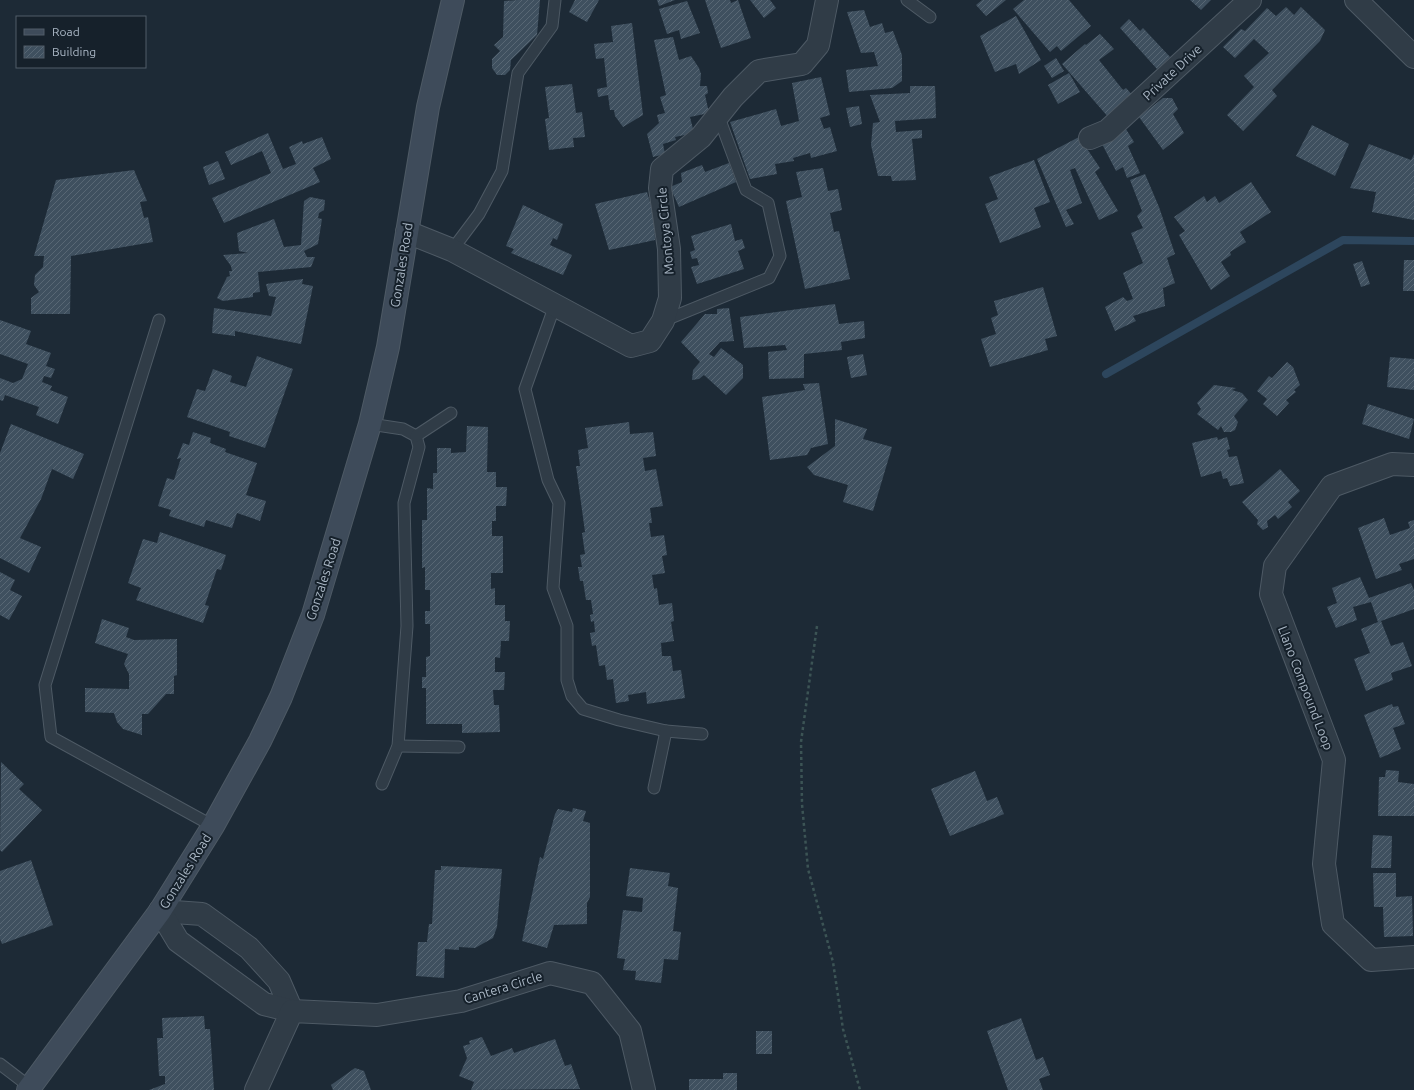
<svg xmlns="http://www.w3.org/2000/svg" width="1414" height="1090" font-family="Ubuntu,sans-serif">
<defs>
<pattern id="building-hatch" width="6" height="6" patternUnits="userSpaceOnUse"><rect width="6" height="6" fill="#3f505f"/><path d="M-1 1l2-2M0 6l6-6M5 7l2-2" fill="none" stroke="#586774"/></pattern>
</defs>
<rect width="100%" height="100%" fill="#1d2a36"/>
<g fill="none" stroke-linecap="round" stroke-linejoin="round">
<path stroke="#2d465d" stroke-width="8" d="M1106 374 1343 240 1414 241"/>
</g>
<g fill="url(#building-hatch)">
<path d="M518 0H540L537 35 511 60 510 70 505 75H497L492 68V59L500 51 494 45 503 37 504 1Z"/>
<path d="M575 0H599L587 22 569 12Z"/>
<path d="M657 0H675L659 6Z"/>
<path d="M705 0H730L731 3 738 0 751 38 721 48Z"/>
<path d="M750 0H770L776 8 764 18Z"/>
<path d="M982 0H1006L986 16 976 5Z"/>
<path d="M1024 0H1069L1091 26 1061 51 1057 46 1050 52 1013 9Z"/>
<path d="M1190 0H1211L1201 10Z"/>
<path d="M687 1 700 33 681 39 679 30 667 34 659 9Z"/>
<path d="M1286 7 1294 15 1301 7 1325 30 1320 41 1272 90 1277 96 1243 131 1227 115 1254 87 1244 76 1269 53 1254 39 1235 58 1223 47 1241 29 1245 31 1267 8 1276 16Z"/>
<path d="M864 10 870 27 882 23 885 33 893 31 902 55V81L892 88 849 92 846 70 878 66 874 52 861 53 847 12Z"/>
<path d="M1016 16 1041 60 1019 74 1016 64 995 72 980 36Z"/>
<path d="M1129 19 1140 31 1143 28 1170 57 1157 69 1120 28Z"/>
<path d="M632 23 643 115 623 127 615 116 614 110H610L608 95 598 97 597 89 607 87 604 58 596 59 594 44 613 42 611 26Z"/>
<path d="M1100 34 1114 49 1099 60 1123 90 1126 88 1135 98 1109 118 1062 64 1085 44 1086 45Z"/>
<path d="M673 37 679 60 691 56 699 68 701 74 700 86H707L708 93 705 95 709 113 690 117 694 133 675 137 676 140 663 144 665 154 653 157 647 134 659 123 657 115 665 113 660 97 666 95 654 40Z"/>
<path d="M1056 58 1064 71 1052 78 1044 66Z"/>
<path d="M1069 73 1080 92 1058 104 1048 85Z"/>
<path d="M821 77 830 115 820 118 824 129 830 127 837 151 811 158 810 153 793 158 794 161 775 164 777 174 750 179 730 122 776 109 781 126 799 121 792 83Z"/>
<path d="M572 84 576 113 582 112 585 137 573 138 574 147 549 150 545 119 549 118 545 87Z"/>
<path d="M910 86H935L936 118 895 121 896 132 922 130V138L912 139 916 180 892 181 891 176H878L871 145 873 123 880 122 870 95 910 93Z"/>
<path d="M1163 98H1172L1178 109 1173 114 1184 133 1163 150 1139 117Z"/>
<path d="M859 106 862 124 850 127 846 108Z"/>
<path d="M1312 125 1349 144 1335 176 1296 156Z"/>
<path d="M1124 126 1134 142 1128 146 1140 173 1127 178 1123 167 1116 171 1101 142Z"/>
<path d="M268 133 283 169 296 164 289 147 302 141 303 144 322 137 331 159 313 168 320 182 224 223 212 198 271 173 262 151 231 165 225 152Z"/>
<path d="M1079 137 1100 168 1095 172 1118 211 1099 220 1075 168 1070 170 1082 203 1066 210 1074 224 1066 227 1037 159Z"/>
<path d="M1369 144 1411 160 1414 154V220L1372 212 1376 192 1350 188Z"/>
<path d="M1034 160 1050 202 1034 208 1041 227 1000 243 985 204 998 199 989 177Z"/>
<path d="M218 161 225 179 209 185 203 167Z"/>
<path d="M729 163 736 182 679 207 670 187 682 182 681 173 702 165 705 172Z"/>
<path d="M823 168 828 191 838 189 842 210 830 213 834 232 839 231 850 279 805 289 786 201 802 197 796 172Z"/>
<path d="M134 170 147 201 140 202 144 218 148 217 153 242 71 256 70 314H31V298L39 292 34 285 35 275 43 267 44 256H34L56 180Z"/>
<path d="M1145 174 1159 207 1175 254 1167 258 1175 283 1163 288 1165 306 1133 316 1136 321 1115 331 1105 307 1123 297 1127 301 1133 299 1123 273 1143 263 1131 233 1143 228 1137 216 1142 211 1130 180Z"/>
<path d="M1251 182 1271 212 1240 232 1246 242 1230 252 1231 255 1221 262 1230 276 1211 290 1179 235 1185 231 1174 217 1204 196 1207 202 1215 196 1219 203Z"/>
<path d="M647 192 654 215 655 240 609 250 595 204Z"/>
<path d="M310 197 325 200 324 210 319 213 318 218 322 219 318 244 304 251 307 257H315L311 267 258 272 260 292 253 293V297L223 301 217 298 227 277 230 276 229 271H232L231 266 223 255 248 253 239 251 237 233 274 219 284 247 301 245 304 201Z"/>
<path d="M523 205 563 224 557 240 553 238 550 245 572 255 563 275 511 253 514 249 506 246Z"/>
<path d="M731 224 735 241 742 239 745 248 738 251 744 269 697 284 691 267 699 265 697 258 692 259 690 252 695 250 691 236Z"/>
<path d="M1404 260H1414V291H1403Z"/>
<path d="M1362 261 1370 284 1361 287 1353 264Z"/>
<path d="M303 279 302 284 313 286 301 344 235 331V336L212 333 214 308 271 316 276 297 269 296 266 284Z"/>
<path d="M1043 287 1057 336 1045 339 1048 350 990 367 981 339 996 334 991 318 998 315 994 301Z"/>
<path d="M835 304 839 324 864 321 865 338 841 342 842 350 804 354V378L769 379 768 352 787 350 785 345 744 348 740 317Z"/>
<path d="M729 308 734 341 720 342 709 354 714 357 721 348 743 365V378L726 395 704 375 699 379 692 380 693 370 700 362 681 342 705 314H717V309Z"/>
<path d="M0 320 31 331 26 344 51 353 46 366 55 369 51 378 44 376 42 382 52 386 50 390 68 397 58 424 36 415 39 407 5 395 3 401 0 400V378L13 383 22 379 28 364 0 354Z"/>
<path d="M863 354 867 375 851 378 847 357Z"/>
<path d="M257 356 293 369 265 448 229 436 230 432 187 417 197 389 205 391 213 369 232 376 230 382 246 387Z"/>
<path d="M1390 357 1414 359V390L1387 387Z"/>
<path d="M1287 362 1293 367 1300 385 1294 390 1296 392 1286 400 1289 403 1277 416 1263 404 1267 399 1257 391 1269 376 1272 378Z"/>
<path d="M819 383 828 444 811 448 807 455 770 460 762 397 805 390 803 384Z"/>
<path d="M1214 385 1236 388 1232 390 1242 393 1248 400 1234 416 1238 422 1235 430 1231 432H1224L1221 426 1218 430 1197 414 1201 409 1197 403Z"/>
<path d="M1368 404 1414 419 1409 439 1362 424Z"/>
<path d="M835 419 867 429 863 439 892 447 873 511 843 502 848 485 814 475 807 467 835 446Z"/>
<path d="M629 422 630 434 653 432 656 456 643 458 645 471 656 469 663 506 650 508 652 523H649L651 537 664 535 667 555 662 556 665 573 652 575 654 589 657 588 659 605 672 603 674 621 671 622 674 641 661 643 662 656H671L673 671 681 670 685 698 647 704 646 692 628 695 629 701 616 703 613 679 607 680 605 665 599 666 596 645 592 646 590 633 595 632 594 621 591 622 590 615 593 614 591 600H586L583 581H580L578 567H582L580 555 585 554 582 533 585 532 576 466H580L578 450 588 448 585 428Z"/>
<path d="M11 424 84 454 73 479 52 469 41 499 20 538 41 547 29 573 0 558V453Z"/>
<path d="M467 426 488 427 487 472H496V487H507L506 506H496V521H492V536H503V573H491V589L495 588V605H505V621H510L509 641H501L500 658 495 657V672H505L504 690H493L494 705H499L500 732 462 733V724H426V688H422V677H426V657L430 656V624H425V611H430V590H425V567L422 568V520H427V488L433 489V473H437V448H451V453L466 452Z"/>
<path d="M193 432 211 438 210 443 226 449 225 452 257 463 246 495 266 501 260 521 237 513 232 528 206 520 204 527 169 516 171 510 158 506 167 478 174 480 181 458 177 459 183 443 189 445Z"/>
<path d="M1217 437 1218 440 1227 437 1230 449 1227 450 1229 457 1237 456 1244 483 1230 486 1227 478 1223 479 1221 471 1201 477 1192 443Z"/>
<path d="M1280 469 1300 491 1288 502 1292 507 1278 519 1275 515 1267 521 1268 527 1263 530 1257 524 1258 520 1242 502Z"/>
<path d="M1384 518 1390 535 1410 528 1408 522 1414 520V559L1399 564 1402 570 1376 579 1358 528Z"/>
<path d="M160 532 226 555 221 570 217 569 205 605 209 606 203 623 136 600 141 588 128 583 143 539 157 543Z"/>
<path d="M0 572 15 580 10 590 22 596 9 620 0 615Z"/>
<path d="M1360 577 1369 598 1411 583 1414 590V609L1381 621 1391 646 1403 642 1412 666 1391 673 1393 680 1366 691 1354 659 1370 653 1361 629 1378 622 1371 602 1353 607 1357 620 1336 628 1327 607 1337 603 1332 588Z"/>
<path d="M102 619 129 628 126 637 134 640 177 639V675L174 676V694H166L148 714H142V735L123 729 117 722 114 713 85 712V688L129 689V674L124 664 128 654 95 643Z"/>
<path d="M1392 704 1393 707 1398 706 1405 724 1393 728 1401 749 1380 758 1364 715Z"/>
<path d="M1 762 24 784 19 789 42 810 2 852 0 850Z"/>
<path d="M1386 770 1399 771 1398 782 1414 784V816H1378L1379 777H1385Z"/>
<path d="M975 771 987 801 997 797 1004 814 950 836 931 789Z"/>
<path d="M573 808 586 811 583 821 590 823V897L587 903V924L554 925 547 948 522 941 540 857 543 859 555 814 558 809 572 812Z"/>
<path d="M1373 835 1392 836 1391 868H1371Z"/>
<path d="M31 860 53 925 2 944 0 939V871Z"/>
<path d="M441 866 502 869 497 927 493 938 475 948 459 947V950L445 949 444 978 416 976 418 942H427L429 924H432L435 870H441Z"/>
<path d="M630 868 670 873 668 886 678 888 673 931 681 932 678 960 664 959 661 983 635 980 636 971 623 970 625 959 617 958 623 910 642 912 643 898 626 896Z"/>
<path d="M1373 873H1396V897L1412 896 1413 936 1384 937 1383 907H1374Z"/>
<path d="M204 1016 205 1029H210L214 1090H149L165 1084V1076H159L157 1038H163L162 1018Z"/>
<path d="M1021 1018 1036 1060 1043 1057 1050 1075 1039 1079 1043 1090H1008L987 1031Z"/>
<rect x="756" y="1031" width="16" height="23"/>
<path d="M482 1037 491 1056 512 1048 514 1053 555 1039 565 1066 571 1064 580 1089 471 1090 474 1082 459 1076 467 1058 463 1046 470 1044 469 1041Z"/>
<path d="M355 1068 364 1071 371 1090H333L331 1085Z"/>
<path d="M723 1073H737V1090H689V1079H723Z"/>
</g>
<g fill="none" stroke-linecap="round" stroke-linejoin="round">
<g stroke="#4e5a65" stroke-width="13">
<g id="lane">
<path d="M907 0 930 17"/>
<path d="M452 250 479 214 502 171 518 73 552 26 555 0"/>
<path d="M555 305 525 389 548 480 559 503 553 588 567 626V680L572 696 583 709 619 720 666 731 702 734"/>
<path d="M159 320 45 685 51 737 213 826"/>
<path d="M663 321 769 278 780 256 768 203 746 190 718 115"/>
<path d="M370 424 403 429 416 436 419 447 404 503 407 626 398 746 382 784"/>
<path d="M416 436 451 413"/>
<path d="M398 746 459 747"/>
<path d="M654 788 666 731"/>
<path d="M0 1064 30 1087"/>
</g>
</g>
<g stroke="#4e5a65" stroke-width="24">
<g id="street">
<path d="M1356 0 1414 57"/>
<path d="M1090 138 1107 131 1250 0"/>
<path d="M407 232 452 250 631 346 650 341 663 321 670 298 669 249 660 188 662 169 701 137 733 97 759 71 802 64 818 45 827 0"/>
<path d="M1414 465 1392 464 1332 486 1275 566 1271 594 1334 760 1324 864 1333 924 1371 960 1414 957"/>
<path d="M160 911 202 914 249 948 279 981 292 1011"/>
<path d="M160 911 178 941 264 1004 292 1011"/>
<path d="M256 1090 292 1011 377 1015 461 1001 550 973 592 983 630 1031 644 1090"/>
</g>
</g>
<g stroke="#4e5a65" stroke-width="24">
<path id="secondary" d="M28 1090 160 911 213 826 260 741 281 697 313 615 370 424 388 347 428 107 453 0"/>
</g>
<path stroke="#3c5455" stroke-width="2.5" stroke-dasharray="3 3" stroke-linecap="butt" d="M817 626 801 742 802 804 808 869 833 962 843 1029 860 1090"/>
<use href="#lane" stroke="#303c47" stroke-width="11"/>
<use href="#street" stroke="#303c47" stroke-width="22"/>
<use href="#secondary" stroke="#3e4b5a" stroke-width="22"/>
</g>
<g text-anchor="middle" stroke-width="4" stroke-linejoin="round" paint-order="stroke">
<g font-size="13" fill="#aab7c5" stroke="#16212b">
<text transform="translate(1172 72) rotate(-43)" y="5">Private Drive</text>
<text transform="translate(665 231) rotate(-95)" y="5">Montoya Circle</text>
<text transform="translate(401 265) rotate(-81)" y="5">Gonzales Road</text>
<text transform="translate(323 579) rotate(-72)" y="5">Gonzales Road</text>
<text transform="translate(1306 688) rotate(69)" y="5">Llano Compound Loop</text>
<text transform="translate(185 871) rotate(-58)" y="5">Gonzales Road</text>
<text transform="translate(503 987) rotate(-17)" y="5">Cantera Circle</text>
</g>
</g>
<rect x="16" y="16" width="130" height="52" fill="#16212b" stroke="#515d69"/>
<rect x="24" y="29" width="20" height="6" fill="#3e4b5a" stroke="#515d69"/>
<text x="52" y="36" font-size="12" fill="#aab7c5">Road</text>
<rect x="24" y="46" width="20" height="12" fill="url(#building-hatch)" stroke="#515d69"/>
<text x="52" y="56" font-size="12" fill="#aab7c5">Building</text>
</svg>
